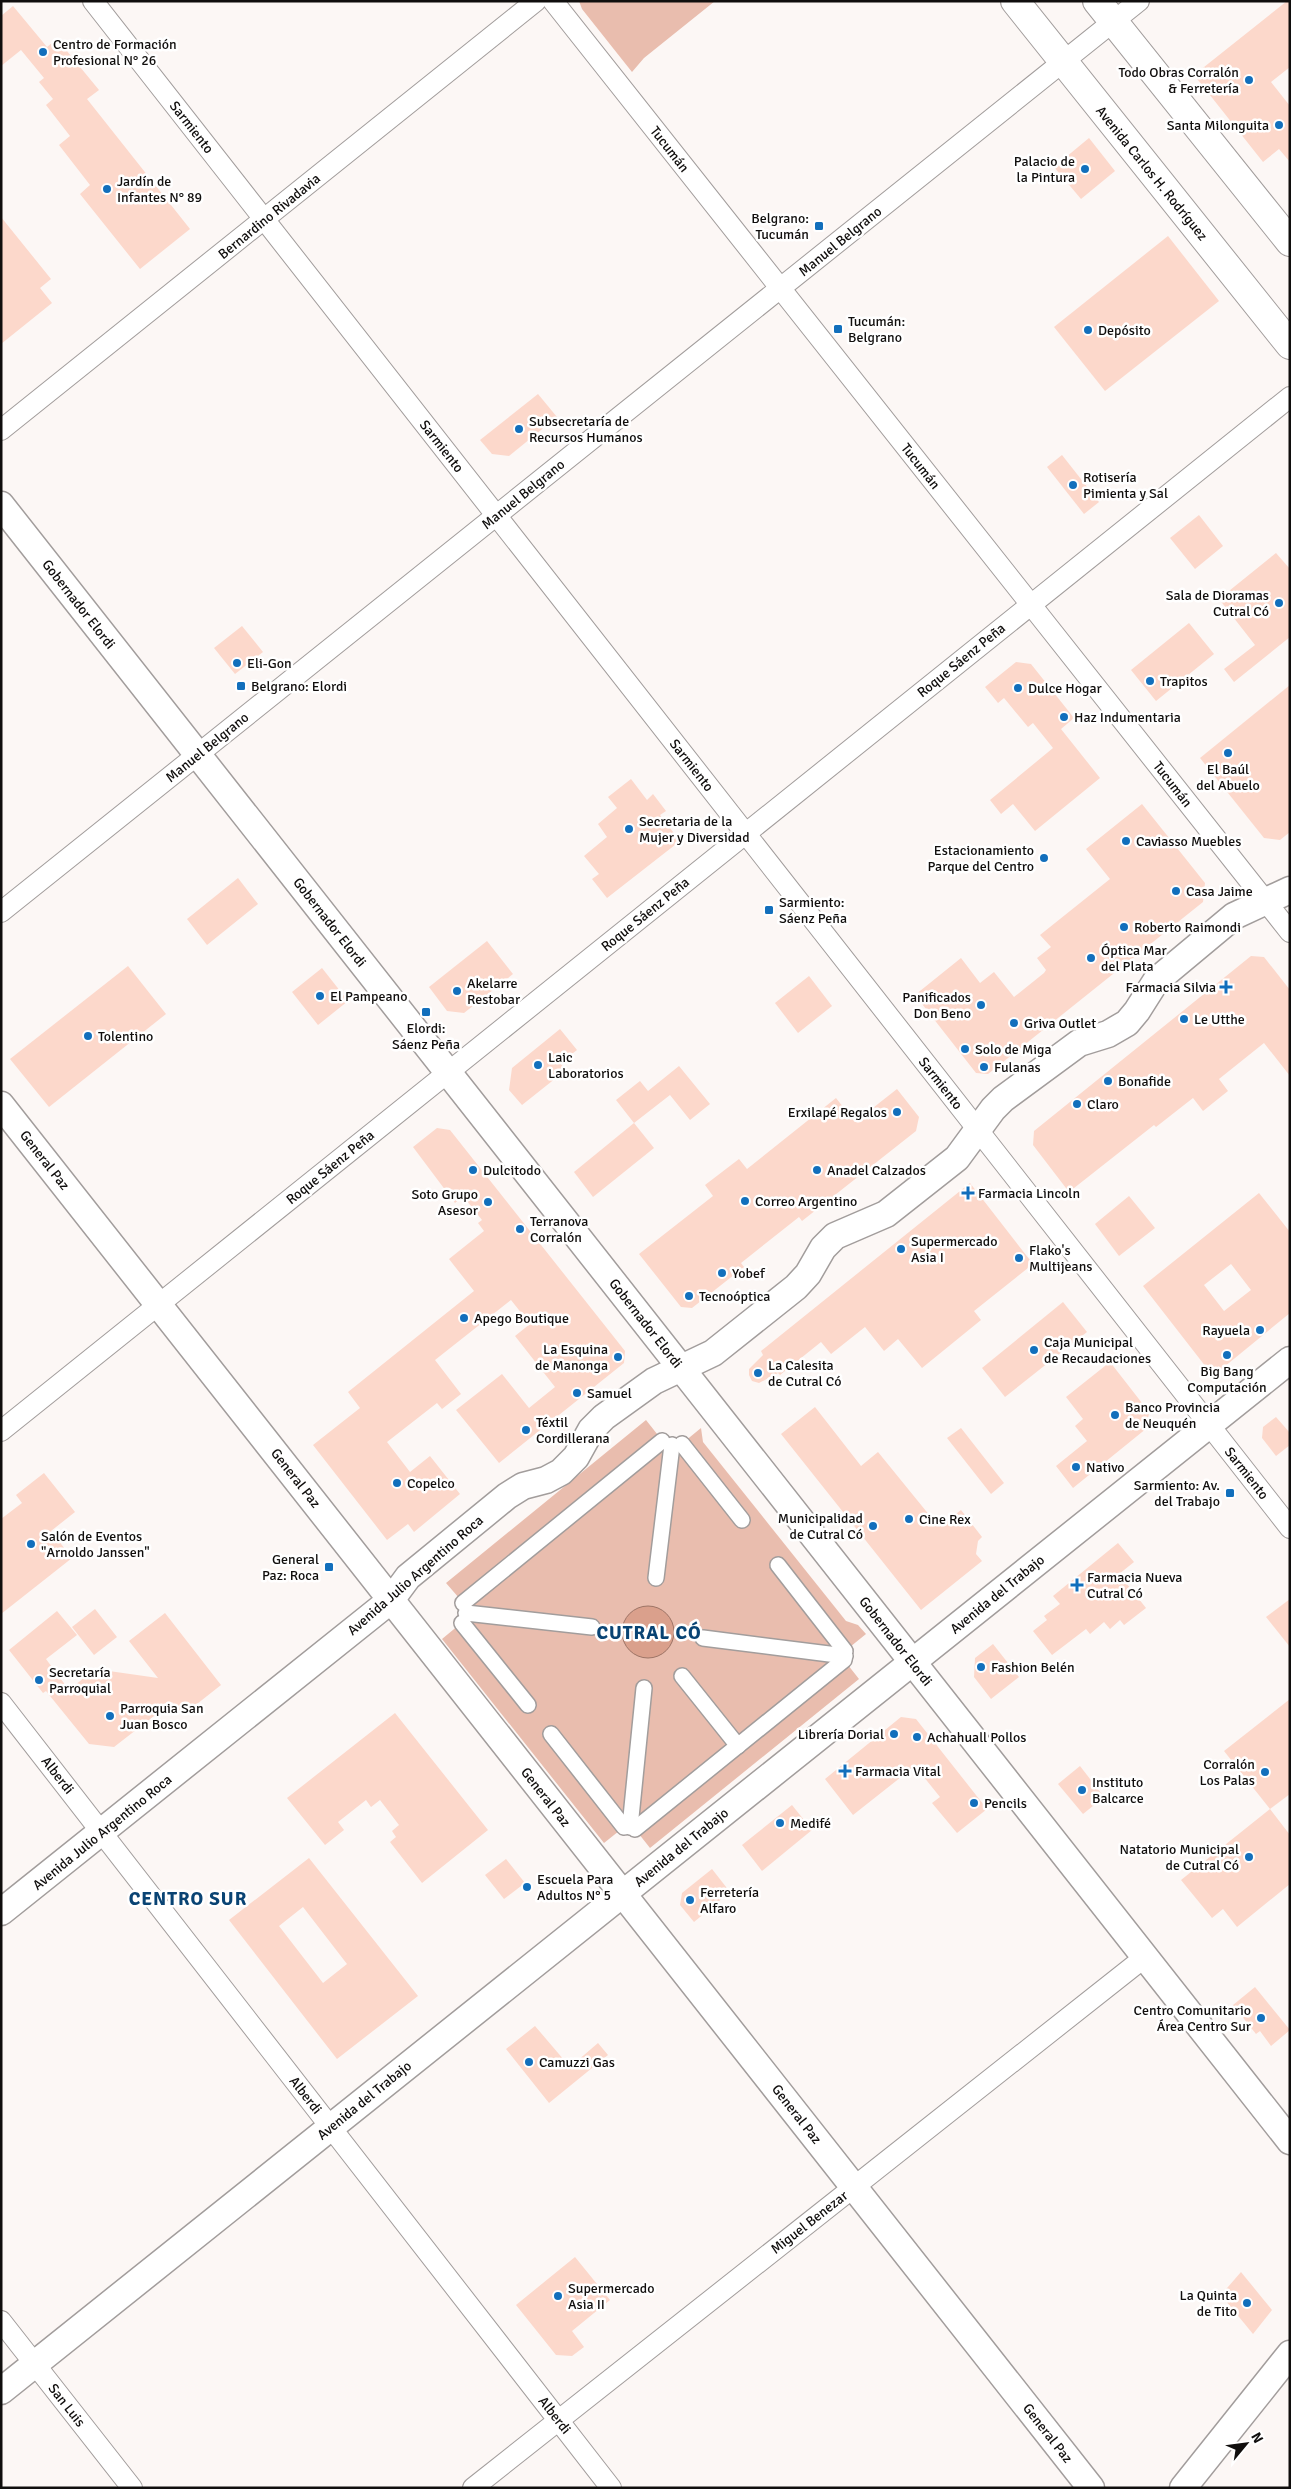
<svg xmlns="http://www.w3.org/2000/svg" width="1291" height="2489" font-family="Signika,sans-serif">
<rect width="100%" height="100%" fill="#fcf7f5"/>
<g fill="#e9bdae">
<path d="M579 1H715L644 58 632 72 582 9Z"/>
<path d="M646 1420 665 1444 679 1446 701 1428 703 1442 846 1621 858 1625 866 1634 845 1651 844 1660 859 1679 650 1848 635 1829 624 1827 604 1843 442 1639 465 1620 466 1606 446 1583Z"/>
</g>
<circle fill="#daa08c" stroke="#9d7466" cx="648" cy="1632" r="26"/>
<g fill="#fcd8cb" fill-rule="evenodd">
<path d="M1287 1H1290V67L1271 82 1290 106V162L1279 149 1263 162 1194 75Z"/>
<path d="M13 6 47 47 57 39 99 90 87 99 190 229 140 269 80 194 90 185 59 145 70 136 46 105 53 99 39 82 44 78 21 50 1 66V16Z"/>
<path d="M1089 138 1115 171 1081 199 1054 167Z"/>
<path d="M1 217 51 279 40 288 52 303 1 344Z"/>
<path d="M1168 236 1219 301 1105 391 1054 327Z"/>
<path d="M538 394 557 417 509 456 492 454 480 440Z"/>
<path d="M1062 455 1099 502 1084 514 1047 467Z"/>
<path d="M1199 515 1223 546 1195 569 1170 538Z"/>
<path d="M1276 553 1290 569V637L1234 682 1224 669 1255 645 1219 599Z"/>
<path d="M1189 623 1214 654 1156 701 1131 670Z"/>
<path d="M242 626 263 652 235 674 214 648Z"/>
<path d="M1016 662 1031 664 1074 718 1061 729 1100 778 1035 831 1013 804 1001 814 990 800 1053 748 1033 723 1028 727 1004 698 998 703 985 687Z"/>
<path d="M1290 685V832L1280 840 1264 838 1200 758Z"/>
<path d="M631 779 647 800 653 794 666 811 660 815 680 841 607 898 592 879 599 874 584 856 607 837 598 824 617 808 608 797Z"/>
<path d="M1142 804 1205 883 1203 902 988 1074 976 1073 915 995 961 958 980 983 994 972 1014 997 1044 973 1046 970 1037 958 1051 947 1040 935 1110 879 1086 849Z"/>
<path d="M238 878 258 904 207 945 187 919Z"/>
<path d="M487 941 513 974 464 1013 447 1011 429 987Z"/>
<path d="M1251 956 1264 957 1290 990V1076L1264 1043 1219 1079 1228 1091 1203 1111 1193 1098 1156 1127 1154 1125 1069 1192 1033 1145 1034 1131Z"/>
<path d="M128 966 166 1014 49 1107 10 1059Z"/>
<path d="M322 968 348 1001 318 1025 292 992Z"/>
<path d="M809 976 832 1006 798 1033 775 1003Z"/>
<path d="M560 1029 577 1050 560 1063 566 1070 522 1105 509 1090 512 1068Z"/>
<path d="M679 1066 710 1104 690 1120 670 1095 634 1123 616 1100 640 1081 648 1091Z"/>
<path d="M897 1089 919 1117 916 1131 802 1221 799 1217 741 1263 744 1267 692 1308 681 1307 639 1254 713 1196 705 1185 739 1159 747 1169 836 1098 855 1122Z"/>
<path d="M634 1123 654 1148 593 1197 574 1172Z"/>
<path d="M437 1128 450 1130 625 1351 624 1363 499 1463 456 1410 502 1374 529 1408 555 1387 515 1336 530 1324 511 1300 435 1360 461 1394 442 1409 437 1403 387 1442 410 1472 430 1456 460 1494 414 1532 408 1524 387 1540 313 1445 360 1408 348 1392 474 1291 449 1259 484 1231 478 1223 482 1220 463 1196 455 1203 413 1147Z"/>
<path d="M970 1183 1033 1264 974 1311 981 1320 922 1368 898 1339 884 1351 865 1327 831 1354 821 1342 780 1375 778 1373 759 1383 752 1381 749 1375V1369L763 1355 761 1351Z"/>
<path d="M1259 1193 1290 1232V1313L1213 1376 1143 1286ZM1231 1264 1251 1290 1224 1311 1204 1285Z"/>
<path d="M1129 1196 1155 1228 1119 1256 1095 1224Z"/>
<path d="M1063 1302 1087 1332 1005 1397 982 1368Z"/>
<path d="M1110 1362 1149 1412 1147 1428 1073 1488 1056 1466 1087 1441 1075 1426 1083 1419 1066 1397Z"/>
<path d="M815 1407 861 1466 878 1452 939 1527 961 1510 982 1537 978 1541 976 1554 982 1561 921 1610 781 1434Z"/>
<path d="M1276 1417 1290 1433V1445L1276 1456 1262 1438 1263 1427Z"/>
<path d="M961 1428 1004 1483 991 1494 947 1438Z"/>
<path d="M44 1473 75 1512 51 1531 72 1558 1 1614V1519L22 1503 16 1495Z"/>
<path d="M1118 1543 1134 1562 1119 1574 1146 1608 1124 1625 1120 1620 1110 1629 1104 1622 1090 1634 1086 1629 1052 1655 1033 1631 1047 1620 1044 1616 1060 1604 1053 1596Z"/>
<path d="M1290 1599V1647L1266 1617Z"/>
<path d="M95 1609 117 1637 94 1655 72 1627Z"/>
<path d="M57 1611 77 1635 46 1659 69 1690 95 1669 158 1678 129 1641 165 1613 221 1685 183 1715 172 1702 114 1747 89 1744 46 1691 43 1693 9 1650Z"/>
<path d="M993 1644 1019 1677 991 1699 974 1677 975 1658Z"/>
<path d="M1290 1699V1794L1270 1809 1224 1751Z"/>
<path d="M395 1713 488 1830 422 1883 390 1842 396 1837 392 1831 399 1825 380 1800 371 1807 366 1800 338 1822 344 1830 325 1845 287 1798Z"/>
<path d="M901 1717 916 1719 987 1809 957 1833 932 1803 940 1797 915 1766 853 1815 825 1779Z"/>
<path d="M1080 1766 1104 1797 1083 1814 1058 1784Z"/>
<path d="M792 1805 812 1830 762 1871 742 1845Z"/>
<path d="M1270 1809 1290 1835V1884L1237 1927 1223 1909 1212 1918 1181 1880Z"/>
<path d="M309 1858 418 1996 337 2059 229 1920ZM303 1907 347 1964 323 1983 279 1926Z"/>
<path d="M506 1859 525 1883 504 1899 485 1875Z"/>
<path d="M712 1869 730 1892 694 1922 680 1905 682 1893Z"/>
<path d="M1255 1987 1290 2030 1271 2046 1260 2031 1256 2034 1233 2005Z"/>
<path d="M535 2026 570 2067 598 2043 608 2055 549 2103 506 2049Z"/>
<path d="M575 2257 610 2300 572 2331 584 2347 572 2356 556 2355 516 2305Z"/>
<path d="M1241 2272 1272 2310 1253 2334 1221 2295Z"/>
</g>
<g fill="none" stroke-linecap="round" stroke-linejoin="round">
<g stroke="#a29d9c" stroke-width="18">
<g id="pedestrian">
<path d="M682 1444 742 1520"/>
<path d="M778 1565 845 1651"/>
<path d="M656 1578 672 1445"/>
<path d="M463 1603 662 1441"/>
<path d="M466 1613 592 1627"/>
<path d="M462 1623 528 1705"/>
<path d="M703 1638 845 1656"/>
<path d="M682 1676 738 1746"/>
<path d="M551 1734 624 1827"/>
<path d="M630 1827 644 1688"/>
<path d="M635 1829 844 1660"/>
</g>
</g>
<g stroke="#a29d9c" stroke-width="22">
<g id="minor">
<path d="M93 1 1290 1528"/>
<path d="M553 1 1290 932"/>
<path d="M1 430 536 1"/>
<path d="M1 912 1139 1"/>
<path d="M1 1431 1290 397"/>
<path d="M1 1703 611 2488"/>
<path d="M1 2321 132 2488"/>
<path d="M473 2488 1145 1957"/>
</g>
</g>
<g stroke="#a29d9c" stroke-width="29">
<g id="tertiary">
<path d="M1 505 1290 2141"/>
<path d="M1 1105 1091 2488"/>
<path d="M1 1912 391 1600 408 1577 507 1496 523 1486 546 1480 561 1472 576 1457 591 1430 604 1417 654 1381 713 1353 796 1287 808 1274 823 1248 835 1236 886 1214 957 1158 993 1109 1003 1099 1079 1043 1108 1034 1127 1023 1137 1011 1156 981 1234 916 1290 890"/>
<path d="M1 2391 1290 1360"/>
<path d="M1183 2488 1290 2354"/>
</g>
</g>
<g stroke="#a29d9c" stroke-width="30">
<g id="secondary">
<path d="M1015 1 1290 345"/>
<path d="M1097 1 1290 242"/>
</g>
</g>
<use href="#pedestrian" stroke="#fff" stroke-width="15"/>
<use href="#minor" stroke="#fff" stroke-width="20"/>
<use href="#tertiary" stroke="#fff" stroke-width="26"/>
<use href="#secondary" stroke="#fff" stroke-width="28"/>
</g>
<g fill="#126fbc" stroke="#fff" stroke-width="2">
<circle cx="43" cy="52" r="5"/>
<circle cx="1249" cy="80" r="5"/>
<circle cx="1279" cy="125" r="5"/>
<circle cx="1085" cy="169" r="5"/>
<circle cx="107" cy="189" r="5"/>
<rect x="814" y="221" width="10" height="10" rx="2.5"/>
<rect x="833" y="324" width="10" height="10" rx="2.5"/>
<circle cx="1088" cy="330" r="5"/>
<circle cx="519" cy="429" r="5"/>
<circle cx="1073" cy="485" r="5"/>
<circle cx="1279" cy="603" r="5"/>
<circle cx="237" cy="663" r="5"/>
<circle cx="1150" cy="681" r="5"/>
<rect x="236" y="681" width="10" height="10" rx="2.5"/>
<circle cx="1018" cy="688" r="5"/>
<circle cx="1064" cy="717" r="5"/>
<circle cx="1228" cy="753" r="5"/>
<circle cx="629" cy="829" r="5"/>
<circle cx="1126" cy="841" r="5"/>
<circle cx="1044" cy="858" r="5"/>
<circle cx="1176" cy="891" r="5"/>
<rect x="764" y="905" width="10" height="10" rx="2.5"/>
<circle cx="1124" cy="927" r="5"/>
<circle cx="1091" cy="958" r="5"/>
<path d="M1223.5 979.5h5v5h5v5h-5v5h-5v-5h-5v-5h5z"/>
<circle cx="457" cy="991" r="5"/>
<circle cx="320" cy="996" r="5"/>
<circle cx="981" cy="1005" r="5"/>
<rect x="421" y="1007" width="10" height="10" rx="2.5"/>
<circle cx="1184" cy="1019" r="5"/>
<circle cx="1014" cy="1023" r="5"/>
<circle cx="88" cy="1036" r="5"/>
<circle cx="965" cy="1049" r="5"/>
<circle cx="538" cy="1065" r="5"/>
<circle cx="984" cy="1067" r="5"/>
<circle cx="1108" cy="1081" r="5"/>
<circle cx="1077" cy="1104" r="5"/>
<circle cx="897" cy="1112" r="5"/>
<circle cx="473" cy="1170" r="5"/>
<circle cx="817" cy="1170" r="5"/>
<path d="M965.5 1185.5h5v5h5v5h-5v5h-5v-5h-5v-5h5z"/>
<circle cx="745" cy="1201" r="5"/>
<circle cx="488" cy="1202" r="5"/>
<circle cx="520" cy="1229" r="5"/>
<circle cx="901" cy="1249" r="5"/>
<circle cx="1019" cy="1258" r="5"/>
<circle cx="722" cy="1273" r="5"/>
<circle cx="689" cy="1296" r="5"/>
<circle cx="464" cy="1318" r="5"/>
<circle cx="1260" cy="1330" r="5"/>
<circle cx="1034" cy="1350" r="5"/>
<circle cx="1227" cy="1355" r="5"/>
<circle cx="618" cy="1357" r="5"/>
<circle cx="758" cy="1373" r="5"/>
<circle cx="577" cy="1393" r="5"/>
<circle cx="1115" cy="1415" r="5"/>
<circle cx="526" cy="1430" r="5"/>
<circle cx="1076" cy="1467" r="5"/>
<circle cx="397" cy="1483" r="5"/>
<rect x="1225" y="1488" width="10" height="10" rx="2.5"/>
<circle cx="909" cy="1519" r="5"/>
<circle cx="873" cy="1526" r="5"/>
<circle cx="31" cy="1544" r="5"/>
<rect x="324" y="1562" width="10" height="10" rx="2.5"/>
<path d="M1074.5 1577.5h5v5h5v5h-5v5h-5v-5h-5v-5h5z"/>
<circle cx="981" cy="1667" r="5"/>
<circle cx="39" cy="1680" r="5"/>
<circle cx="110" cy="1716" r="5"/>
<circle cx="894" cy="1734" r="5"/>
<circle cx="917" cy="1737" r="5"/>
<path d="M842.5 1763.5h5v5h5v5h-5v5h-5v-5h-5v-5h5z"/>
<circle cx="1265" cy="1772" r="5"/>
<circle cx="1082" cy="1790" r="5"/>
<circle cx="974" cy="1803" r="5"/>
<circle cx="780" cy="1823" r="5"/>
<circle cx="1249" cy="1857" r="5"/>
<circle cx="527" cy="1887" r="5"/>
<circle cx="690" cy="1900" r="5"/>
<circle cx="1261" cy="2018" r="5"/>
<circle cx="529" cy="2062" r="5"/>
<circle cx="558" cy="2296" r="5"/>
<circle cx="1247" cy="2303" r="5"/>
</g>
<g text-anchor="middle" stroke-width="5" stroke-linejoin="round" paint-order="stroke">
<g font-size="14" fill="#100e0d" stroke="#fff" text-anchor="start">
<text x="53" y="49">Centro de Formación<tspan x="53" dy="16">Profesional N° 26</tspan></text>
<text x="1239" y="77" text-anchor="end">Todo Obras Corralón<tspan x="1239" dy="16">&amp; Ferretería</tspan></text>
<text x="1269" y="130" text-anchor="end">Santa Milonguita</text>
<text x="1075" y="166" text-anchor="end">Palacio de<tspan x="1075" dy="16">la Pintura</tspan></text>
<text x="117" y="186">Jardín de<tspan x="117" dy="16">Infantes N° 89</tspan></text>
<text x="809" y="223" text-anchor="end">Belgrano:<tspan x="809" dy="16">Tucumán</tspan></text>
<text x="848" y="326">Tucumán:<tspan x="848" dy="16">Belgrano</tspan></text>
<text x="1098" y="335">Depósito</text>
<text x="529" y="426">Subsecretaría de<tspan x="529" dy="16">Recursos Humanos</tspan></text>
<text x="1083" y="482">Rotisería<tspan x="1083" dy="16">Pimienta y Sal</tspan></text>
<text x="1269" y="600" text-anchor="end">Sala de Dioramas<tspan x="1269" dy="16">Cutral Có</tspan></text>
<text x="247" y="668">Eli-Gon</text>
<text x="1160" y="686">Trapitos</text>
<text x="251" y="691">Belgrano: Elordi</text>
<text x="1028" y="693">Dulce Hogar</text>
<text x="1074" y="722">Haz Indumentaria</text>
<text x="1228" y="774" text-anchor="middle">El Baúl<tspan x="1228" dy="16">del Abuelo</tspan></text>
<text x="639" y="826">Secretaria de la<tspan x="639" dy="16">Mujer y Diversidad</tspan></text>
<text x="1136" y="846">Caviasso Muebles</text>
<text x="1034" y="855" text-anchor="end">Estacionamiento<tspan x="1034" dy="16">Parque del Centro</tspan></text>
<text x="1186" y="896">Casa Jaime</text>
<text x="779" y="907">Sarmiento:<tspan x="779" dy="16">Sáenz Peña</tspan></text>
<text x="1134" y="932">Roberto Raimondi</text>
<text x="1101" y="955">Óptica Mar<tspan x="1101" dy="16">del Plata</tspan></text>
<text x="467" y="988">Akelarre<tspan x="467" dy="16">Restobar</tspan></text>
<text x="1216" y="992" text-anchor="end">Farmacia Silvia</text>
<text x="330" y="1001">El Pampeano</text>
<text x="971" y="1002" text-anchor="end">Panificados<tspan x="971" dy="16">Don Beno</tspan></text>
<text x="1194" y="1024">Le Utthe</text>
<text x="1024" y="1028">Griva Outlet</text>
<text x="426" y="1033" text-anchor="middle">Elordi:<tspan x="426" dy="16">Sáenz Peña</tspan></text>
<text x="98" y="1041">Tolentino</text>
<text x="975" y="1054">Solo de Miga</text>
<text x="548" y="1062">Laic<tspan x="548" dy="16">Laboratorios</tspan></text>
<text x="994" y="1072">Fulanas</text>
<text x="1118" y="1086">Bonafide</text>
<text x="1087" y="1109">Claro</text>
<text x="887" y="1117" text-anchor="end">Erxilapé Regalos</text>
<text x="483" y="1175">Dulcitodo</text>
<text x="827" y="1175">Anadel Calzados</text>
<text x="978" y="1198">Farmacia Lincoln</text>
<text x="478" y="1199" text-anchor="end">Soto Grupo<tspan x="478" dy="16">Asesor</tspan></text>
<text x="755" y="1206">Correo Argentino</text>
<text x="530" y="1226">Terranova<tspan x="530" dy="16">Corralón</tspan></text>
<text x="911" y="1246">Supermercado<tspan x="911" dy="16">Asia I</tspan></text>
<text x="1029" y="1255">Flako's<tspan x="1029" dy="16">Multijeans</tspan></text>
<text x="732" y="1278">Yobef</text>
<text x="699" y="1301">Tecnoóptica</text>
<text x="474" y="1323">Apego Boutique</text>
<text x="1250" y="1335" text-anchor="end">Rayuela</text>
<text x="1044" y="1347">Caja Municipal<tspan x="1044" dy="16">de Recaudaciones</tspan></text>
<text x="608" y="1354" text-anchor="end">La Esquina<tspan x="608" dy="16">de Manonga</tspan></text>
<text x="768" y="1370">La Calesita<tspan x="768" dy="16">de Cutral Có</tspan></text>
<text x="1227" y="1376" text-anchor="middle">Big Bang<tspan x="1227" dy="16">Computación</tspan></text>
<text x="587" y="1398">Samuel</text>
<text x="1125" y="1412">Banco Provincia<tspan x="1125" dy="16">de Neuquén</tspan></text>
<text x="536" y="1427">Téxtil<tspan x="536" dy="16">Cordillerana</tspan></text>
<text x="1086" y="1472">Nativo</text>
<text x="407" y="1488">Copelco</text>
<text x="1220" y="1490" text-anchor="end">Sarmiento: Av.<tspan x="1220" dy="16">del Trabajo</tspan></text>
<text x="863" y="1523" text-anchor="end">Municipalidad<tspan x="863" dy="16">de Cutral Có</tspan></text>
<text x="919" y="1524">Cine Rex</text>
<text x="41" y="1541">Salón de Eventos<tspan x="41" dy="16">"Arnoldo Janssen"</tspan></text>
<text x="319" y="1564" text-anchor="end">General<tspan x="319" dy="16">Paz: Roca</tspan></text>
<text x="1087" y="1582">Farmacia Nueva<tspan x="1087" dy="16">Cutral Có</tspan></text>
<text x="991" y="1672">Fashion Belén</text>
<text x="49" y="1677">Secretaría<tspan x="49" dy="16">Parroquial</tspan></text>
<text x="120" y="1713">Parroquia San<tspan x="120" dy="16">Juan Bosco</tspan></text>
<text x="884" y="1739" text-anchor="end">Librería Dorial</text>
<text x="927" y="1742">Achahuall Pollos</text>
<text x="1255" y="1769" text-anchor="end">Corralón<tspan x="1255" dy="16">Los Palas</tspan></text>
<text x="855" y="1776">Farmacia Vital</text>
<text x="1092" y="1787">Instituto<tspan x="1092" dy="16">Balcarce</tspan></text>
<text x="984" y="1808">Pencils</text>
<text x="790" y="1828">Medifé</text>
<text x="1239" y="1854" text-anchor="end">Natatorio Municipal<tspan x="1239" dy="16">de Cutral Có</tspan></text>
<text x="537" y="1884">Escuela Para<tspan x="537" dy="16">Adultos N° 5</tspan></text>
<text x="700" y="1897">Ferretería<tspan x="700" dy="16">Alfaro</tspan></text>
<text x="1251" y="2015" text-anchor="end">Centro Comunitario<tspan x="1251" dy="16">Área Centro Sur</tspan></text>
<text x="539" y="2067">Camuzzi Gas</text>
<text x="568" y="2293">Supermercado<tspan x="568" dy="16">Asia II</tspan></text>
<text x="1237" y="2300" text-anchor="end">La Quinta<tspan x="1237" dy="16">de Tito</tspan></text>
</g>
<g font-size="14" fill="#100e0d" stroke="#fff">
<text transform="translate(192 127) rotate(52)" y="5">Sarmiento</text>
<text transform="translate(670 149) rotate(52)" y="5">Tucumán</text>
<text transform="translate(1152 173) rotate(51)" y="5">Avenida Carlos H. Rodríguez</text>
<text transform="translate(269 216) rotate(-39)" y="5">Bernardino Rivadavia</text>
<text transform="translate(840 241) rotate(-39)" y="5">Manuel Belgrano</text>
<text transform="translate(442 446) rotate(52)" y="5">Sarmiento</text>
<text transform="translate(921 466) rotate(52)" y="5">Tucumán</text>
<text transform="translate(523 494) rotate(-39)" y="5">Manuel Belgrano</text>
<text transform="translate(79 604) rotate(52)" y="5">Gobernador Elordi</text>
<text transform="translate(961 660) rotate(-39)" y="5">Roque Sáenz Peña</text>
<text transform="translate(207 747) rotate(-39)" y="5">Manuel Belgrano</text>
<text transform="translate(692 765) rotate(52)" y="5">Sarmiento</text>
<text transform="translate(1173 784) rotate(52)" y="5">Tucumán</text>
<text transform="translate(645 914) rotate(-39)" y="5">Roque Sáenz Peña</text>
<text transform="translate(330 922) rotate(52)" y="5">Gobernador Elordi</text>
<text transform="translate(941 1083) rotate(52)" y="5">Sarmiento</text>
<text transform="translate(45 1160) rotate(52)" y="5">General Paz</text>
<text transform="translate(330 1167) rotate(-39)" y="5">Roque Sáenz Peña</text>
<text transform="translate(646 1323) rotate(52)" y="5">Gobernador Elordi</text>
<text transform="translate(1247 1473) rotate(52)" y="5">Sarmiento</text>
<text transform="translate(296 1478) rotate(52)" y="5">General Paz</text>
<text transform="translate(415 1575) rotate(-41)" y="5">Avenida Julio Argentino Roca</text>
<text transform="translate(997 1594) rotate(-39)" y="5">Avenida del Trabajo</text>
<text transform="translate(896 1641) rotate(52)" y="5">Gobernador Elordi</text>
<text transform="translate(58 1775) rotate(52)" y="5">Alberdi</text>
<text transform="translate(546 1797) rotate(52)" y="5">General Paz</text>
<text transform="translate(102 1832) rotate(-39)" y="5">Avenida Julio Argentino Roca</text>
<text transform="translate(681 1847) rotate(-39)" y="5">Avenida del Trabajo</text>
<text transform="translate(306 2095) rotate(52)" y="5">Alberdi</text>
<text transform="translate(364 2100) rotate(-39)" y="5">Avenida del Trabajo</text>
<text transform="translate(797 2114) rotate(52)" y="5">General Paz</text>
<text transform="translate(809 2222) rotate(-38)" y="5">Miguel Benezar</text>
<text transform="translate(67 2405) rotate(52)" y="5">San Luis</text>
<text transform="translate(555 2415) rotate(52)" y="5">Alberdi</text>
<text transform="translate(1048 2433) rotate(52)" y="5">General Paz</text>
</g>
<g font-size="19" font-weight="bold" letter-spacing="1" fill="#094373" stroke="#fff">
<text x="649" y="1639">CUTRAL CÓ</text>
<text x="188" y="1905">CENTRO SUR</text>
</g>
</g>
<rect width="1291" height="2489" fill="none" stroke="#100e0d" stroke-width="5"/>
<g transform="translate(1246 2444) rotate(61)" stroke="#ffffff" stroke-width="4" paint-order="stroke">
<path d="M0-4L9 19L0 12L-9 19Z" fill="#100e0d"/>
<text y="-8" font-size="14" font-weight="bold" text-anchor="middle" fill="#100e0d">N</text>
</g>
</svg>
